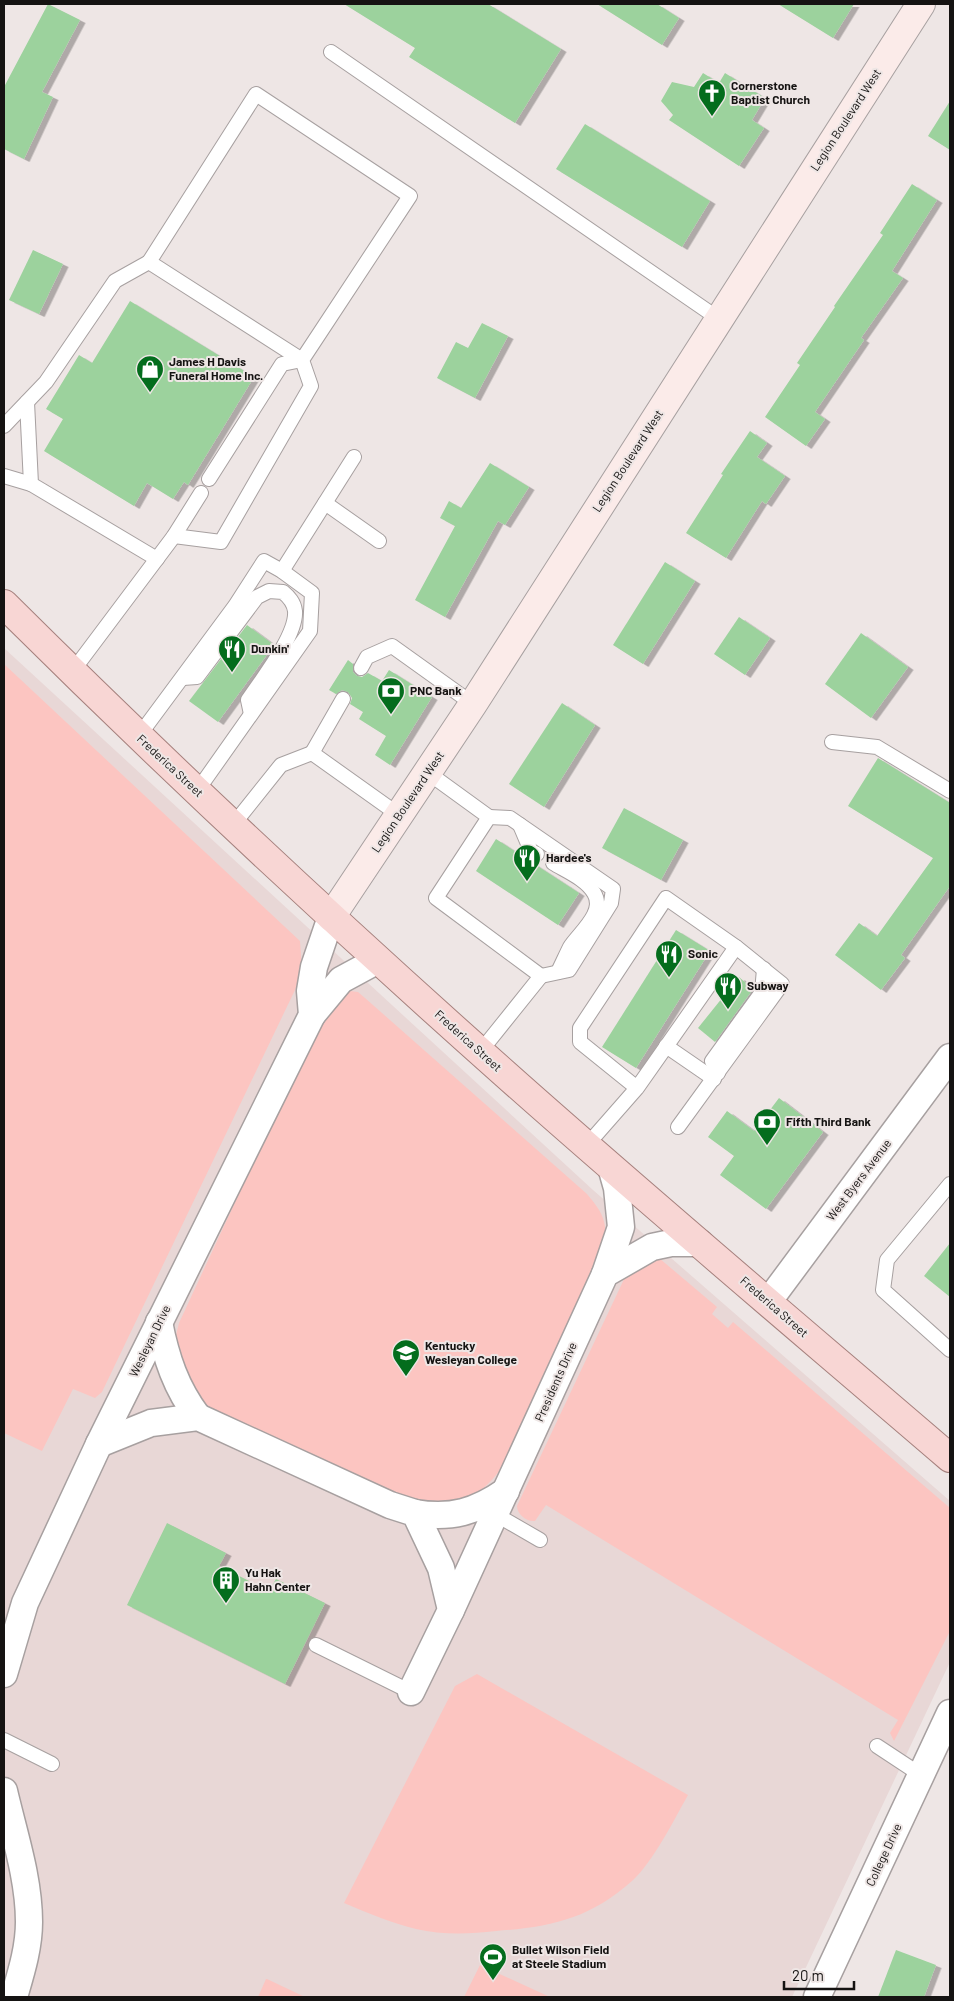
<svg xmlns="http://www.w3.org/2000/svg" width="954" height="2001" font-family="Barlow,sans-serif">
<defs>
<filter id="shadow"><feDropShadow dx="5.5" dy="3" stdDeviation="0" flood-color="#0004"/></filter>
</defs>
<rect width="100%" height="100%" fill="#eee6e5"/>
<path fill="#e8d7d6" d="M4 648 593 1190 950 1501V1662L792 1997H4Z"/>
<g fill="#fcc5c1">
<path d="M4 664 300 941 302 970 295 990 102 1392 95 1398 73 1389 42 1451 4 1433Z"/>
<path d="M350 991 358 992 365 998 587 1194C603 1213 605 1218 607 1243L504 1464C482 1498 464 1500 427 1508L208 1409 193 1393 175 1339 179 1323 321 1017 339 995Z"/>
<path d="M659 1258 717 1307 712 1314 728 1328 733 1322 950 1508V1631L894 1741 890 1733 898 1720 546 1505 535 1521C526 1522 517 1514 517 1506L626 1275Z"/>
<path d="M477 1674 688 1795C674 1820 653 1862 632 1881 589 1919 551 1927 496 1931 469 1934 442 1935 416 1929 391 1923 368 1913 344 1903L455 1686Z"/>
<path d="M480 1965 550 1997H464Z"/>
<path d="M266 1979H267L305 1997H258Z"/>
</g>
<g fill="#9cd29d" filter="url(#shadow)">
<path d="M48 4 80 20 42 92 53 97 24 159 4 149V87Z"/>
<path d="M344 4H488L561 49 515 123 409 57 415 48Z"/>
<path d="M597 4H657L679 18 662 45Z"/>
<path d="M778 4H854L833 38Z"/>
<path d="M703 73 719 83 725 73 765 98 752 120 764 128 739 166 669 120 673 115 661 101 672 82 694 87Z"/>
<path d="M950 101V150L928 136Z"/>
<path d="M585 124 710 201 682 247 556 169Z"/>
<path d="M912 184 937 200 892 271 903 278 861 338 864 340 815 412 825 419 806 446 765 417 800 365 797 363 835 307 834 306 883 235 880 233Z"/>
<path d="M33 250 63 264 39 314 9 300Z"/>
<path d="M130 301 254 377 188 485 184 482 173 499 147 483 134 506 44 451 63 419 46 409 79 355 92 363Z"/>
<path d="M482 323 508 336 475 398 437 378 456 342 468 348Z"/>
<path d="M750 431 767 443 757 457 785 476 766 504 762 501 726 558 686 533 723 475 721 474Z"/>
<path d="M490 463 529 487 505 525 498 521 445 617 415 600 455 526 440 518 449 501 461 508Z"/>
<path d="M665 562 695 581 643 664 613 645Z"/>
<path d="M739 617 770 638 745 675 714 654Z"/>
<path d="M247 625 274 645 218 722 189 701Z"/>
<path d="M861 633 908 667 871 718 825 684Z"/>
<path d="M348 660 353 664V672L357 676 362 677 368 673 382 681 389 670 432 697 390 765 375 755 386 736 359 719 363 712 350 704 352 698 348 692 342 690 336 694 329 690Z"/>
<path d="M562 703 595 725 544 807 509 784Z"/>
<path d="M878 758 950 803V886L901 955 905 958 881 990 835 955 859 923 877 936 933 858 848 806Z"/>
<path d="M624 808 683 840 661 880 602 848Z"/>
<path d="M496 839 579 893 558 925 476 871Z"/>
<path d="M676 930 710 951 636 1068 602 1047Z"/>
<path d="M739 977 753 989 715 1042 698 1028Z"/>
<path d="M779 1098 823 1132 766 1209 720 1175 734 1156 708 1137 727 1111 754 1131Z"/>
<path d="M950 1243V1297L924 1276Z"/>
<path d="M167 1523 226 1553 219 1566 269 1591 276 1579 325 1603 285 1684 127 1605Z"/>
<path d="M896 1950 936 1965 924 1997H878Z"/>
</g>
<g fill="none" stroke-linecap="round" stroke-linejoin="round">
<g stroke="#a7a0a0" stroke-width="16">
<g id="lane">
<path d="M331 52 719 319"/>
<path d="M27 402 31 484 157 559"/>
<path d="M4 426 46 382 115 281 149 262"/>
<path d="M4 476 31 484"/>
<path d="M209 479 282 364 302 360"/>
<path d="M325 503 379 541"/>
<path d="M174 536 221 542 311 386 302 360 410 196 256 94 149 262 302 360"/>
<path d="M282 571 354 457"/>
<path d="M361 668 367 657 392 646 473 704"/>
<path d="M72 672 174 536 201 493"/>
<path d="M183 678 197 677 257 597 269 591 283 592C289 597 294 602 295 611 297 635 262 679 248 700L251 714"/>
<path d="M138 737 235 606 264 561 282 571 312 593 310 631 197 791"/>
<path d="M832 742 877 747 950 791"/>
<path d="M312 753 343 699"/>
<path d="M427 772 489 817 436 898 541 976 480 1052"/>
<path d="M489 817 510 818 613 889 611 903 569 970 541 976"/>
<path d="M233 825 281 765 312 753 399 815"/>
<path d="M520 825 531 851 537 854"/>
<path d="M553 863C566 871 586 879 594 893 606 912 579 933 570 947 566 955 562 964 558 972"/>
<path d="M666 1046 714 1079"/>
<path d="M718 1073 712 1061 762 992 764 969"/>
<path d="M678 1127 782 984 736 947"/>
<path d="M587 1145 637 1088 736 947 666 898 580 1028V1042L637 1088"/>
<path d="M950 1184 887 1260 883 1290 950 1350"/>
<path d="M495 1514 540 1540"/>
<path d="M316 1645 411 1692"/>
<path d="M4 1740 52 1764"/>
<path d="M877 1746 921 1775"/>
</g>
</g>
<g stroke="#a7a0a0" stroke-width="29">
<g id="street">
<path d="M312 1015 341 980 378 960"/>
<path d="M605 1274 621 1227 617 1188 611 1167"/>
<path d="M768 1302 950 1057"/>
<path d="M159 1322C166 1358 176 1388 198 1417"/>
<path d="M99 1444 151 1423 198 1417 390 1505 415 1513 441 1568 451 1610 411 1692"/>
<path d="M415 1513C451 1519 476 1512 506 1491"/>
<path d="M451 1610 605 1274 652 1247 671 1243H700"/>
<path d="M4 1674 25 1603 99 1444 312 1015 310 991 314 967 331 917"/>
<path d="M4 1791C14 1834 29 1878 29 1922 29 1948 21 1973 14 1997"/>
<path d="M817 1997 950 1713"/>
</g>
</g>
<g stroke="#a7a0a0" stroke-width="30">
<path id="secondary" d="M331 917 473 704 921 4"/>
</g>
<g stroke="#a5807d" stroke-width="30">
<path id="primary" d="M4 604C166 765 333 921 504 1073 651 1204 801 1330 950 1458"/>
</g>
<use href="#lane" stroke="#fff" stroke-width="14"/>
<use href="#street" stroke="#fff" stroke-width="26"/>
<use href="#secondary" stroke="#fbebe9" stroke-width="28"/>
<use href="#primary" stroke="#f8d6d4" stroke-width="28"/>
</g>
<defs>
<g id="church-pin" transform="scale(1.4375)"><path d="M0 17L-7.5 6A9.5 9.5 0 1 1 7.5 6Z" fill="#046d1d" stroke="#eee6e5"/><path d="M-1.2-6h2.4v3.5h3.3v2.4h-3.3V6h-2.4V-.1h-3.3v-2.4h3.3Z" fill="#fff"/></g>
<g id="shop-pin" transform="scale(1.4375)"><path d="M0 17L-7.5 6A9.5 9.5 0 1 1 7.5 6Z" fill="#046d1d" stroke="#eee6e5"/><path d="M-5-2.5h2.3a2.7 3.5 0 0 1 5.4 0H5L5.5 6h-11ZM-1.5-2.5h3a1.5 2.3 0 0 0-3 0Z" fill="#fff"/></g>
<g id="restaurant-pin" transform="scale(1.4375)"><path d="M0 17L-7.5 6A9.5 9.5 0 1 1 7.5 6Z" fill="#046d1d" stroke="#eee6e5"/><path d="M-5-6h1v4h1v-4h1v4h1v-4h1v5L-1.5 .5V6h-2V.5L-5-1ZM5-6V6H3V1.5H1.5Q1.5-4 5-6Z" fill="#fff"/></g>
<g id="bank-pin" transform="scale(1.4375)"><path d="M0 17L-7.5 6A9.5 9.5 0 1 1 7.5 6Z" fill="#046d1d" stroke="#eee6e5"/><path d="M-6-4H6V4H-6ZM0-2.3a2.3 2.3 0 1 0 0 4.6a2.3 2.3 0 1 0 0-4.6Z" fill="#fff"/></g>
<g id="university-pin" transform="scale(1.4375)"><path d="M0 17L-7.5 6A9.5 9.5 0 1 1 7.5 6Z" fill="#046d1d" stroke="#eee6e5"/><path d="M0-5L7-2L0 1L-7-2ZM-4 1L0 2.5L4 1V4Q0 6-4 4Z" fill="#fff"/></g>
<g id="building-pin" transform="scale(1.4375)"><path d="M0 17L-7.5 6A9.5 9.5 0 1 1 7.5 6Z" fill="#046d1d" stroke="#eee6e5"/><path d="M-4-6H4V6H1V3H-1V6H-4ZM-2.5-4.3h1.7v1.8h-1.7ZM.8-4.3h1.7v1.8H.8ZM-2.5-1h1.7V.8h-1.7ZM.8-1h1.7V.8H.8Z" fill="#fff"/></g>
<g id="stadium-pin" transform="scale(1.4375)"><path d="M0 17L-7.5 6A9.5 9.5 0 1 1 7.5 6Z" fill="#046d1d" stroke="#eee6e5"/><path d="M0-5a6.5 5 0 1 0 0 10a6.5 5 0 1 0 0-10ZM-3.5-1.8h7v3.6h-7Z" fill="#fff"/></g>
</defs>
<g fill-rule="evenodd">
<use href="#church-pin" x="712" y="93"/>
<use href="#shop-pin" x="150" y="369"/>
<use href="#restaurant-pin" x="232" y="649"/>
<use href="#bank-pin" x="391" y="691"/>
<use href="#restaurant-pin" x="527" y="858"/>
<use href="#restaurant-pin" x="669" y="954"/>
<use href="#restaurant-pin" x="728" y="986"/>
<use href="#bank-pin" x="767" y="1122"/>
<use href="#university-pin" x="406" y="1353"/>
<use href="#building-pin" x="226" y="1580"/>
<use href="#stadium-pin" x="493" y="1957"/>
</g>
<g text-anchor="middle" stroke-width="4" stroke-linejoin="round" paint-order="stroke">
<g font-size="12" font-weight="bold" fill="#151312" stroke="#eee6e5" text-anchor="start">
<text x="731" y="90">Cornerstone<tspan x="731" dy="14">Baptist Church</tspan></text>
<text x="169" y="366">James H Davis<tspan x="169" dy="14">Funeral Home Inc.</tspan></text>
<text x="251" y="653">Dunkin'</text>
<text x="410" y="695">PNC Bank</text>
<text x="546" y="862">Hardee's</text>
<text x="688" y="958">Sonic</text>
<text x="747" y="990">Subway</text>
<text x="786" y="1126">Fifth Third Bank</text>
<text x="425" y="1350">Kentucky<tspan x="425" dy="14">Wesleyan College</tspan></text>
<text x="245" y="1577">Yu Hak<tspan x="245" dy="14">Hahn Center</tspan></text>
<text x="512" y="1954">Bullet Wilson Field<tspan x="512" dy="14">at Steele Stadium</tspan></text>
</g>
<g font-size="12" fill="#151312" stroke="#eee6e5">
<text transform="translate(846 120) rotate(-57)" y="4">Legion Boulevard West</text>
<text transform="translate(628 461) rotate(-57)" y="4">Legion Boulevard West</text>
<text transform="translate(170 766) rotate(43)" y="4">Frederica Street</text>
<text transform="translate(408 802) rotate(-56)" y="4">Legion Boulevard West</text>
<text transform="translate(468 1041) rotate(42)" y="4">Frederica Street</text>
<text transform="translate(859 1180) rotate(-53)" y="4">West Byers Avenue</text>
<text transform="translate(774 1307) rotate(41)" y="4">Frederica Street</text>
<text transform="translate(150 1341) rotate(-64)" y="4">Wesleyan Drive</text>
<text transform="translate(556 1382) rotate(-66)" y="4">Presidents Drive</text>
<text transform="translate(884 1855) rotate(-65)" y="4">College Drive</text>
</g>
</g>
<rect width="954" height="2001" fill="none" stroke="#151312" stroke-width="10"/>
<path d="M784 1981v8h70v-8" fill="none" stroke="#151312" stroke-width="2.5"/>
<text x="792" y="1981" font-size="15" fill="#151312" stroke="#eee6e5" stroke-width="4" paint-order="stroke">20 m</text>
</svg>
